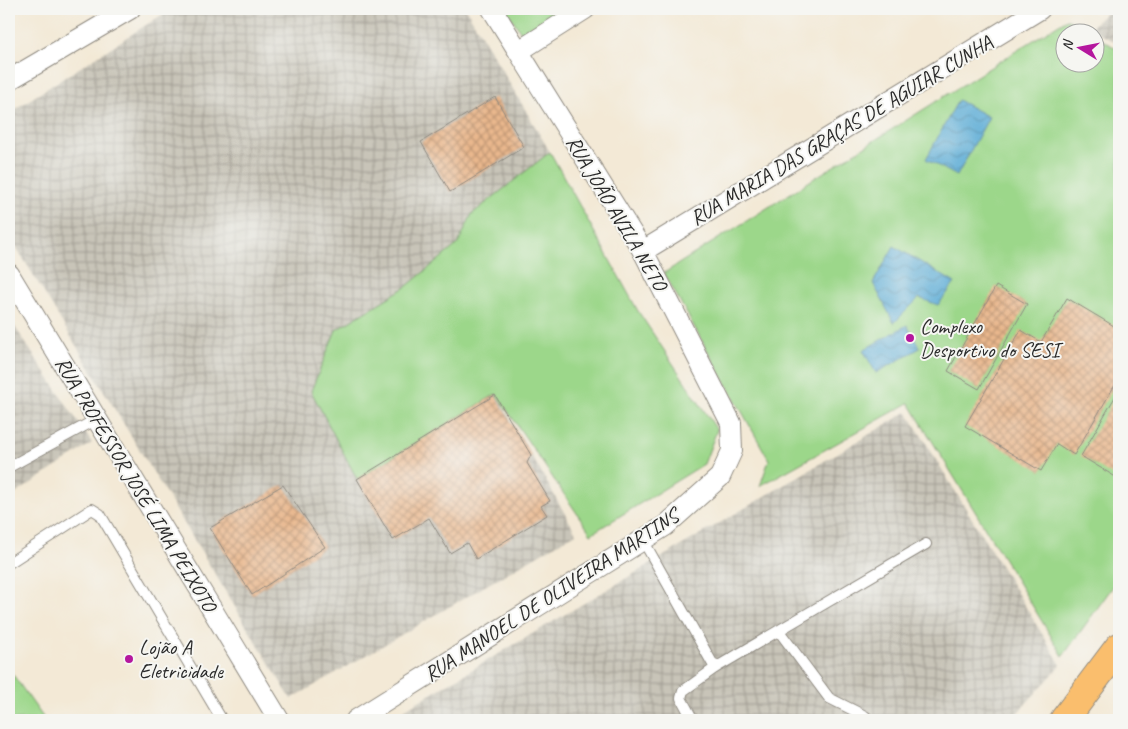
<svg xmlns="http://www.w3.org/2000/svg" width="1128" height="729" font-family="Caveat,sans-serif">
<defs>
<pattern id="industrial-grid" width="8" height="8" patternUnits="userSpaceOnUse" patternTransform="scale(1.25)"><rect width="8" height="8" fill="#c8c4b8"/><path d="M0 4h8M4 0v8" fill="none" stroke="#a39f96"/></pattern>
<pattern id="water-waves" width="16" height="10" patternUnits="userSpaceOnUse" patternTransform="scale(1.25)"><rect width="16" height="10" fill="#5bacd6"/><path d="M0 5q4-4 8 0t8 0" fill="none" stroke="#4b8cae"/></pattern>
<pattern id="building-cross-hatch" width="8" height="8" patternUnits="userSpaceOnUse" patternTransform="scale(1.25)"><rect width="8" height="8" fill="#e9b78d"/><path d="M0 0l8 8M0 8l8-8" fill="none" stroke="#bd9573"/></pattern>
</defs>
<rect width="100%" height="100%" fill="#f6f6f2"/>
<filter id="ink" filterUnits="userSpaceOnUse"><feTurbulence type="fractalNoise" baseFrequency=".02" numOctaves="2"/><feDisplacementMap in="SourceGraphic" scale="10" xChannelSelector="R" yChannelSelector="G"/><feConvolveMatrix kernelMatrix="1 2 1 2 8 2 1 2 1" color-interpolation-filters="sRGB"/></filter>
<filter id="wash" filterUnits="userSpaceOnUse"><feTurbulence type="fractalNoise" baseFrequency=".0096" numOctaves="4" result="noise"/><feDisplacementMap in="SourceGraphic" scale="20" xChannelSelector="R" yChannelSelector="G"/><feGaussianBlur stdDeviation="1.12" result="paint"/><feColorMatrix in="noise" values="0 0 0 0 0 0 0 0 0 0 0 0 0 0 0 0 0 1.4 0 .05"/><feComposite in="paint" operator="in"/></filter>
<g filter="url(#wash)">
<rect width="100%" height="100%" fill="#f3e9d6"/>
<g fill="url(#industrial-grid)">
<path d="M171 9H466L550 152 472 214 458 244 407 286 496 394 576 533 291 699 9 235V113Z"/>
<path d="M1111 9H1119V44L1090 28Z"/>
<path d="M9 318 92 443 9 498Z"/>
<path d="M907 412 1061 665 1011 720H387Z"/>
</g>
<g fill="#9cd78a" stroke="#64815a">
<path d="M506 9H558L522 34Z"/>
<path d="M1067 19 1090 32H1066V62H1096V36L1119 50V578L1063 656 909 403 760 486 769 460 664 273Z"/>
<path d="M550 152 638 311 717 430 704 464 591 534 496 394 357 479 311 391 336 330 407 286 458 244 472 214Z"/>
<path d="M11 672 45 720H9V674Z"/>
</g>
<g fill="url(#water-waves)" stroke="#436c80">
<path d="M958 100 989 117 957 176 926 159Z"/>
<path d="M894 246 955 283 938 305 919 298 894 323 873 283Z"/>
<path d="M907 325 920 348 876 373 863 350Z"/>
</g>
<g id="blocks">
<g fill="url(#building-cross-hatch)">
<path d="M495 97 524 147 450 192 421 142Z"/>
<path d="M996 286 1027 304 979 389 948 371Z"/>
<path d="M1067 298 1119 329V378L1074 455 1057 444 1041 471 965 426 1021 330 1041 342Z"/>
<path d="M1119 390V479L1081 456Z"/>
<path d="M495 395 531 455 527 463 550 501 541 506 547 515 476 559 467 543 450 553 429 518 393 540 357 479Z"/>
<path d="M283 485 325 547 252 595 210 528Z"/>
</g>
</g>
</g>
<g filter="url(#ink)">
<use href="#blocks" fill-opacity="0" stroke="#8f8a80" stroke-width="1"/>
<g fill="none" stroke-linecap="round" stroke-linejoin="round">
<g stroke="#8f8a80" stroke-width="12">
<g id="service">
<path d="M9 467 97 419"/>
<path d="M643 540 715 668 683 691 681 698 693 720"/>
<path d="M9 563 92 509 100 514 222 720"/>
<path d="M779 631 829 698 865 716 869 720"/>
<path d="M715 668 926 544"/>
</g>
</g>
<g stroke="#8f8a80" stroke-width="22">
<g id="minor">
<path d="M519 51 585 9"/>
<path d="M9 80 130 9"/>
<path d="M643 251 1040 9"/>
<path d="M9 274 279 720"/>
<path d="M356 720 665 526 720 477 732 451 731 423 643 251 492 9"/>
</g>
</g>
<g stroke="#8f8a80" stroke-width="30">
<path id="primary" d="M1064 720 1119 647"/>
</g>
<use href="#service" stroke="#fff" stroke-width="10"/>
<use href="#minor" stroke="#fff" stroke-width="20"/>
<use href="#primary" stroke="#fabe6d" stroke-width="28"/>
</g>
</g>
<g fill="#b5179e" stroke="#f6f6f2" stroke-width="2">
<circle cx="910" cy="338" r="5"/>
<circle cx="129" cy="659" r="5"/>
</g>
<g text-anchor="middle" stroke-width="4" stroke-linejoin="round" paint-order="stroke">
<g font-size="21" fill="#2b2b2b" stroke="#f6f6f2">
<text transform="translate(841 130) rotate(-31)" y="7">RUA MARIA DAS GRAÇAS DE AGUIAR CUNHA</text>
<text transform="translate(617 213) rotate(59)" y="7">RUA JOÃO AVILA NETO</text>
<text transform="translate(136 484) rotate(59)" y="7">RUA PROFESSOR JOSÉ LIMA PEIXOTO</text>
<text transform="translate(551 595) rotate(-33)" y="7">RUA MANOEL DE OLIVEIRA MARTINS</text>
</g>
<g font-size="21" fill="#2b2b2b" stroke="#f6f6f2" text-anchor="start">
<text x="920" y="333">Complexo<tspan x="920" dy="24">Desportivo do SESI</tspan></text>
<text x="139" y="654">Lojão A<tspan x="139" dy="24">Eletricidade</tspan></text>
</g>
</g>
<rect width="1128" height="729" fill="none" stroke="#f6f6f2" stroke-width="30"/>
<g transform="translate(1080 48) rotate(280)"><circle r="24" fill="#f6f6f2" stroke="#a5a5a2"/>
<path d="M0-4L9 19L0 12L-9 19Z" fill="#b5179e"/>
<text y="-8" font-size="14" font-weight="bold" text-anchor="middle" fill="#2b2b2b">N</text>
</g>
</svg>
